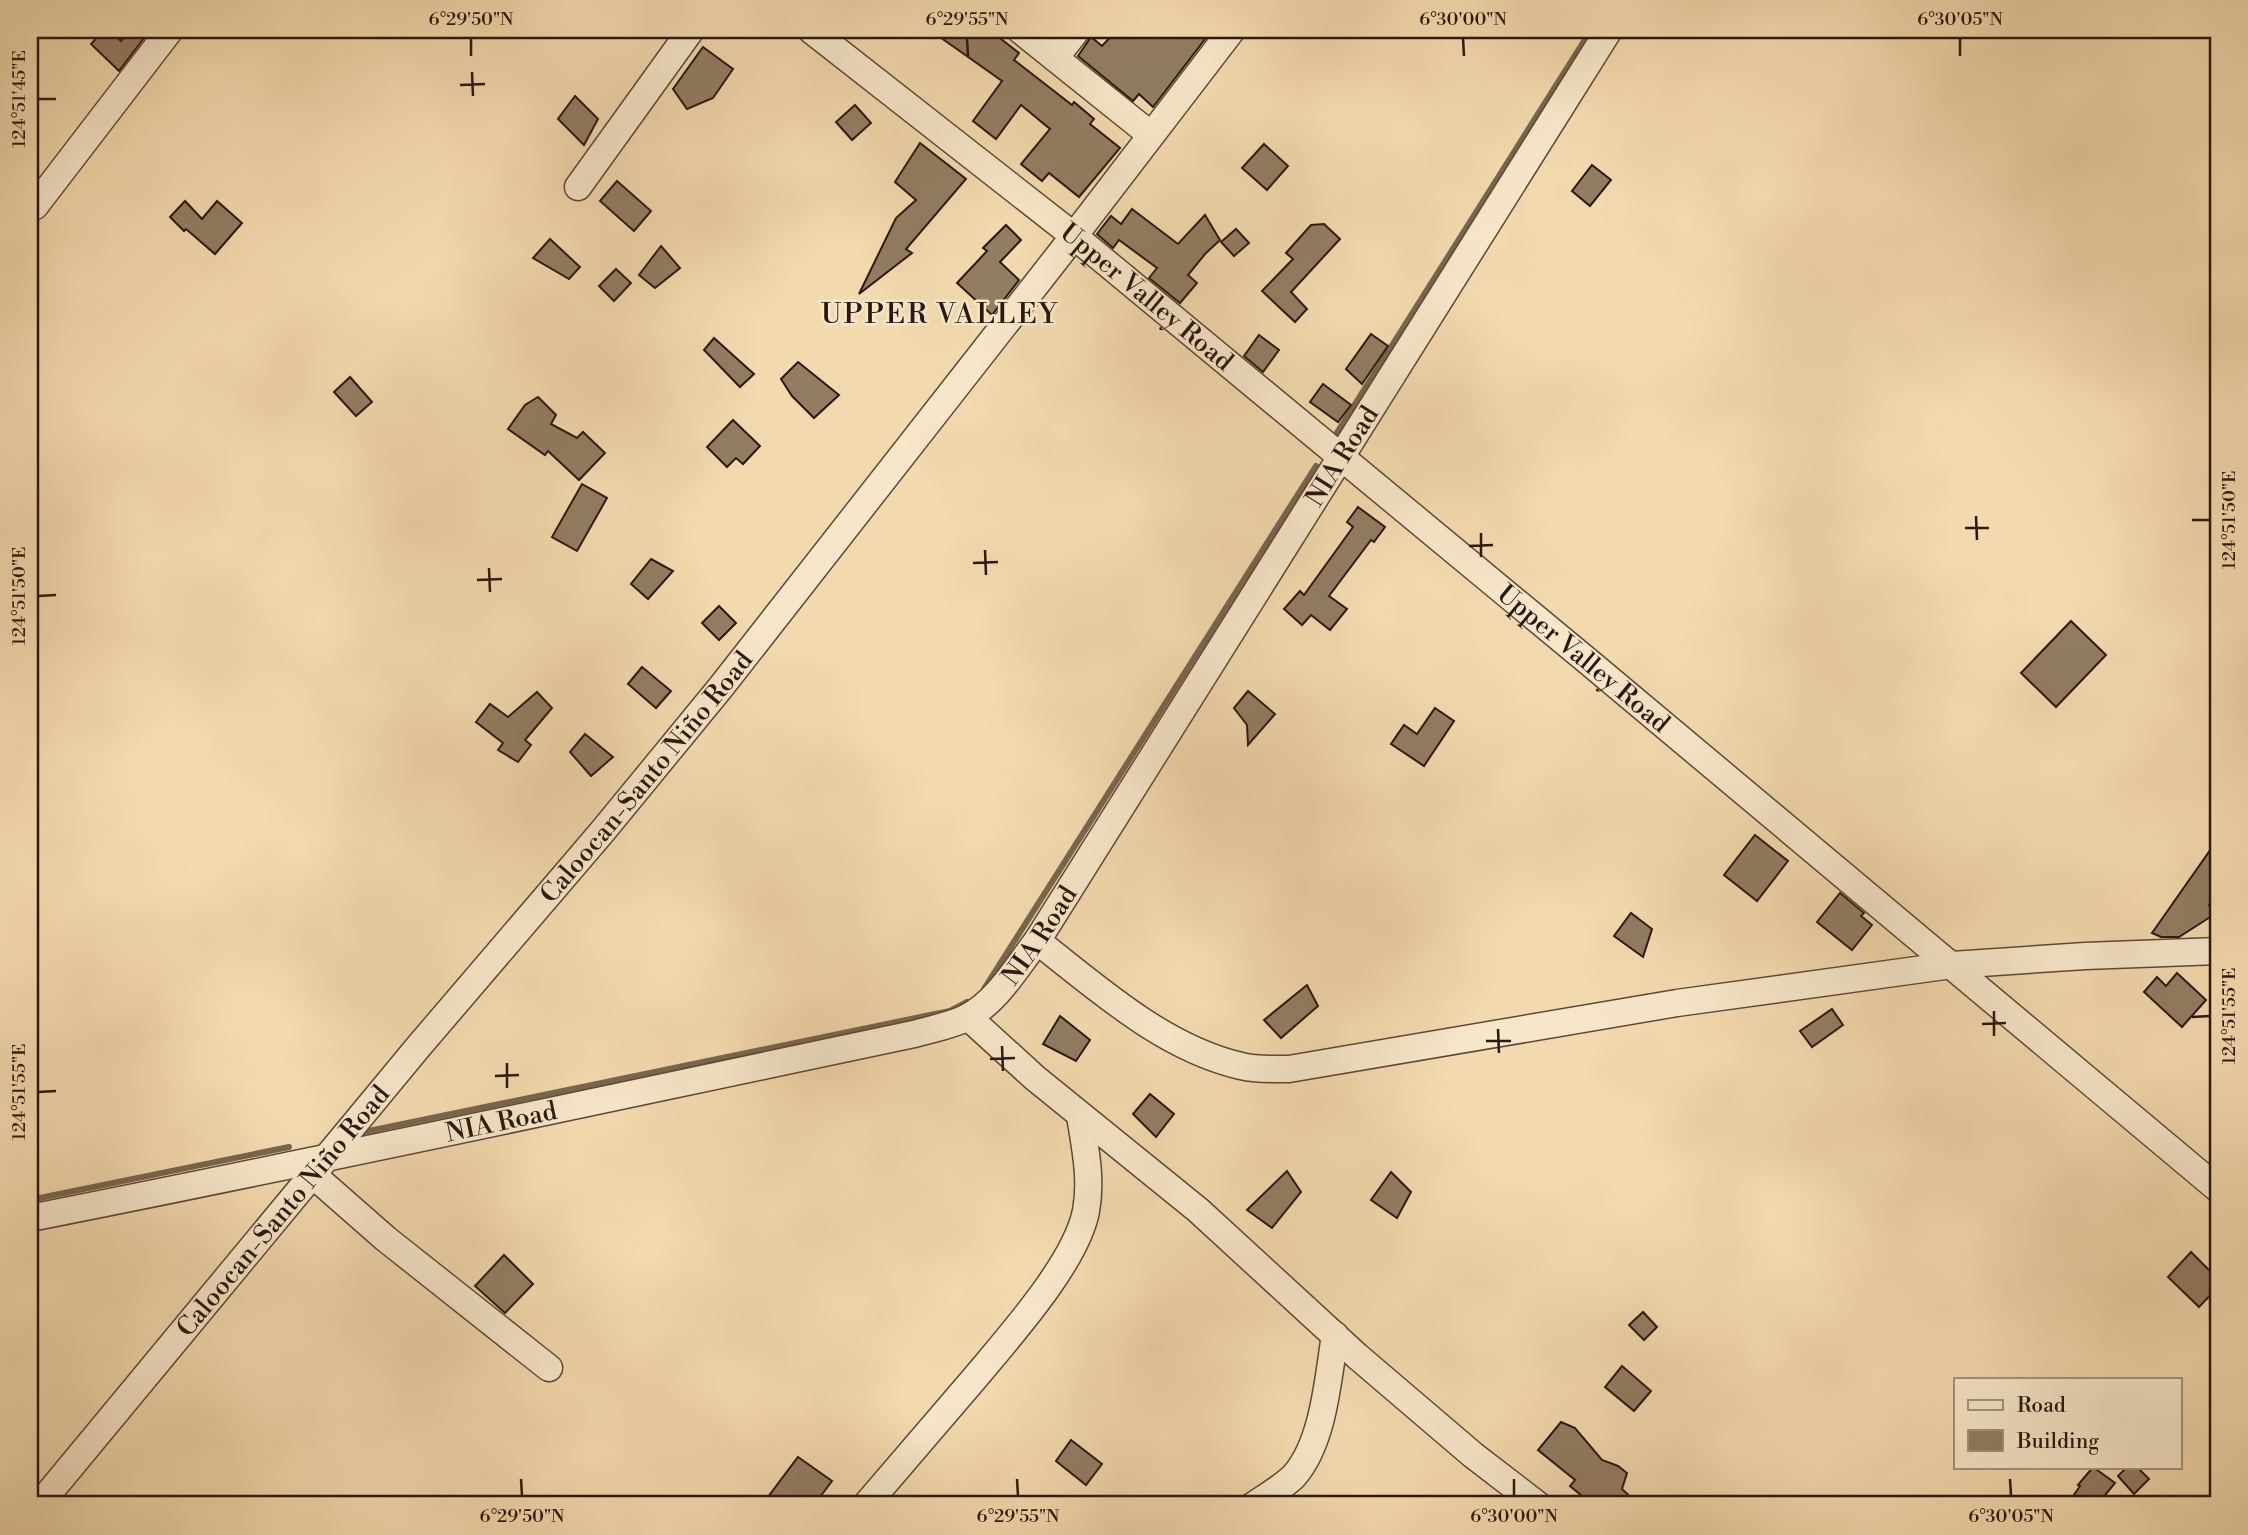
<svg xmlns="http://www.w3.org/2000/svg" width="2248" height="1535" font-family="'Libre Bodoni',serif">
<rect width="100%" height="100%" fill="#f3daae"/>
<filter id="stains"><feTurbulence type="fractalNoise" baseFrequency=".00286" numOctaves="4"/><feColorMatrix values="0 0 0 0 .2 0 0 0 0 .09 0 0 0 0 .02 0 0 0 .5 -.17"/></filter>
<radialGradient id="worn" r=".72"><stop offset=".6" stop-color="#630" stop-opacity="0"/><stop offset="1" stop-color="#630" stop-opacity=".3"/></radialGradient>
<g fill="none" stroke-linecap="round" stroke-linejoin="round">
<g stroke="#79654f" stroke-width="6">
<path d="M1333 439 1591 30"/>
<path d="M984 989 1316 466"/>
<path d="M359 1133 935 1014 950 1011 967 1002"/>
<path d="M30 1200 289 1147"/>
</g>
</g>
<g fill="#927d63" stroke="#291811" stroke-width="2">
<path d="M104 30H109L121 41 129 30H150L119 71 91 44Z"/>
<path d="M930 30H985L995 37 996 35 1019 53 1014 60 1072 105 1074 102 1094 119 1090 124 1120 148 1079 197 1049 173 1042 181 1021 164 1050 129 1021 105 996 139 973 121 1002 81Z"/>
<path d="M1117 30H1212L1153 107 1139 94 1133 101 1078 56 1091 37 1102 46Z"/>
<path d="M703 47 733 69 713 98 687 109 673 89Z"/>
<path d="M575 96 598 119 584 145 558 119Z"/>
<path d="M855 105 871 123 852 140 836 122Z"/>
<path d="M920 143 966 179 906 249 912 253 859 294 896 218 916 200 895 182Z"/>
<path d="M1264 144 1288 166 1267 190 1242 168Z"/>
<path d="M1592 165 1611 180 1590 206 1572 191Z"/>
<path d="M617 181 651 211 634 231 600 201Z"/>
<path d="M185 201 202 219 217 201 242 223 215 254 186 229 184 231 170 217Z"/>
<path d="M1132 209 1178 244 1205 215 1220 240 1205 254 1188 275 1197 283 1180 303 1149 278 1157 268 1119 240 1113 248 1097 234 1111 216 1121 224Z"/>
<path d="M1324 224 1340 239 1291 292 1307 309 1295 322 1262 291 1293 259 1286 253 1311 225Z"/>
<path d="M1006 225 1021 240 1000 262 1019 280 992 315 957 283 987 251 983 248Z"/>
<path d="M1236 229 1249 243 1234 256 1221 242Z"/>
<path d="M550 239 580 267 569 279 533 258Z"/>
<path d="M661 246 680 268 655 288 639 275Z"/>
<path d="M616 269 631 283 614 301 599 286Z"/>
<path d="M1371 334 1388 346 1362 384 1346 369Z"/>
<path d="M1259 335 1279 350 1263 372 1244 356Z"/>
<path d="M714 338 754 374 740 387 704 350Z"/>
<path d="M798 362 839 395 814 418 792 396 781 379Z"/>
<path d="M350 377 372 402 356 416 334 392Z"/>
<path d="M1323 384 1351 405 1338 422 1310 402Z"/>
<path d="M538 397 556 415 551 424 577 438 583 432 605 453 579 480 548 451 545 455 508 429 525 405Z"/>
<path d="M733 420 760 446 743 464 736 458 727 467 707 447Z"/>
<path d="M582 484 607 498 577 551 552 537Z"/>
<path d="M1358 507 1385 527 1374 542 1371 540 1329 596 1347 609 1330 630 1311 615 1302 625 1284 609 1300 591 1304 595 1353 527 1347 522Z"/>
<path d="M651 559 673 571 648 599 631 584Z"/>
<path d="M719 606 736 623 719 640 702 623Z"/>
<path d="M2071 621 2106 655 2056 707 2021 673Z"/>
<path d="M642 667 671 691 656 708 628 684Z"/>
<path d="M1248 691 1275 714 1248 745 1247 725 1234 708Z"/>
<path d="M537 692 552 708 525 740 531 745 518 762 498 750 503 743 476 722 490 704 508 717Z"/>
<path d="M1435 708 1454 721 1424 766 1391 744 1404 725 1417 734Z"/>
<path d="M585 734 613 757 591 776 570 752Z"/>
<path d="M1755 835 1788 861 1757 901 1724 875Z"/>
<path d="M2218 839V891L2209 905 2218 912 2179 937H2161L2152 933Z"/>
<path d="M1840 893 1864 913 1861 916 1872 925 1852 950 1817 922Z"/>
<path d="M1631 913 1652 929 1643 957 1614 936Z"/>
<path d="M2177 973 2206 1000 2182 1027 2144 992 2157 977 2166 986Z"/>
<path d="M1307 985 1318 1006 1281 1038 1264 1020Z"/>
<path d="M1832 1009 1843 1025 1812 1047 1800 1031Z"/>
<path d="M1060 1016 1090 1040 1076 1061 1043 1044Z"/>
<path d="M1150 1094 1174 1114 1156 1137 1133 1114Z"/>
<path d="M1287 1171 1301 1192 1272 1228 1247 1210Z"/>
<path d="M1391 1172 1411 1192 1397 1218 1371 1200Z"/>
<path d="M2191 1252 2218 1279V1287L2199 1307 2168 1277Z"/>
<path d="M504 1255 533 1284 505 1313 475 1286Z"/>
<path d="M1643 1312 1657 1327 1644 1340 1629 1325Z"/>
<path d="M1622 1366 1651 1391 1634 1411 1605 1387Z"/>
<path d="M1561 1422 1575 1428 1602 1460 1618 1466 1627 1473 1622 1489 1639 1505H1593L1570 1486 1575 1480 1538 1450Z"/>
<path d="M1071 1440 1102 1464 1086 1485 1056 1461Z"/>
<path d="M798 1457 832 1481 814 1505H762Z"/>
<path d="M2093 1467 2115 1483 2097 1505H2067L2080 1486 2078 1485Z"/>
<path d="M2127 1467H2137L2149 1479 2134 1494 2118 1476Z"/>
</g>
<g fill="none" stroke-linecap="round" stroke-linejoin="round">
<g stroke="#5c4838" stroke-width="29">
<g id="minor">
<path id="s1" d="M811 30 1074 236 1590 663 2218 1189"/>
<path d="M1020 30 1151 135"/>
<path d="M1055 58 1077 30"/>
<path d="M578 187 691 30"/>
<path d="M35 206 170 30"/>
<path d="M1037 941C1099 989 1163 1048 1241 1066 1256 1070 1274 1069 1289 1069L1677 1003 1952 965 2085 956 2218 951"/>
<path d="M968 1017 1035 1078 1198 1210 1357 1356 1473 1455 1538 1505"/>
<path d="M313 1175 386 1239 549 1368"/>
<path id="s2" d="M30 1218C325 1160 619 1096 914 1034 931 1029 950 1026 966 1018 997 1002 1016 968 1037 941L1609 30"/>
<path id="s3" d="M39 1505 419 1046 602 832 721 687 1074 236 1232 30"/>
<path d="M866 1505C902 1463 938 1421 974 1379 1008 1338 1076 1263 1086 1211 1092 1179 1085 1147 1080 1116"/>
<path d="M1254 1505C1267 1496 1283 1487 1294 1476 1324 1442 1328 1378 1335 1335"/>
</g>
</g>
<use href="#minor" stroke="#f7e7ca" stroke-width="26"/>
</g>
<path fill="none" stroke="#291811" stroke-width="2.5" d="M471 38V56M967 38 968 56M1463 38 1464 56M1960 38V56M472 72 473 96M460 85 485 84M38 99H56M1976 516 1977 540M2192 520H2210M1965 528H1989M1481 533V557M1469 546 1493 545M985 550 986 575M973 563 998 562M489 568 490 592M477 580 502 579M38 596 56 595M1994 1011V1036M2192 1017 2210 1016M1982 1024 2006 1023M1498 1029 1499 1053M1486 1041H1511M1002 1046 1003 1071M990 1059 1015 1058M507 1063V1088M495 1076 519 1075M38 1092 56 1091M521 1479 522 1496M1017 1479 1018 1496M1514 1479V1496M2010 1479 2011 1496"/>
<g text-anchor="middle" stroke-width="5" stroke-linejoin="round" paint-order="stroke">
<g font-size="26" fill="#291811" stroke="#f7e7ca">
<text dy="9" stroke="none"><textPath href="#s1" startOffset="429">Upper Valley Road</textPath></text>
<text dy="9" stroke="none"><textPath href="#s2" startOffset="1636">NIA Road</textPath></text>
<text dy="9" stroke="none"><textPath href="#s1" startOffset="996">Upper Valley Road</textPath></text>
<text dy="9" stroke="none"><textPath href="#s3" startOffset="948">Caloocan-Santo Niño Road</textPath></text>
<text dy="9" stroke="none"><textPath href="#s2" startOffset="1069">NIA Road</textPath></text>
<text dy="9" stroke="none"><textPath href="#s2" startOffset="481">NIA Road</textPath></text>
<text dy="9" stroke="none"><textPath href="#s3" startOffset="382">Caloocan-Santo Niño Road</textPath></text>
</g>
<g font-size="28" letter-spacing="2" fill="#291811" stroke="#f7e7ca">
<text x="940" y="323">UPPER VALLEY</text>
</g>
</g>
<rect width="2248" height="1535" fill="none" stroke="#f3daae" stroke-width="77"/>
<rect x="1954" y="1378" width="228" height="91" fill="#f7e7ca" stroke="#a59480" stroke-width="2"/>
<rect x="1968" y="1400" width="35" height="10" fill="#f7e7ca" stroke="#a59480" stroke-width="2"/>
<text x="2017" y="1412" font-size="21" fill="#291811">Road</text>
<rect x="1968" y="1430" width="35" height="21" fill="#927d63" stroke="#a59480" stroke-width="2"/>
<text x="2017" y="1448" font-size="21" fill="#291811">Building</text>
<rect x="38" y="38" width="2172" height="1458" fill="none" stroke="#291811" stroke-width="2.5"/>
<g font-size="18" text-anchor="middle" fill="#291811">
<text x="471" y="25">6°29'50"N</text>
<text x="967" y="25">6°29'55"N</text>
<text x="1463" y="25">6°30'00"N</text>
<text x="1960" y="25">6°30'05"N</text>
<text transform="translate(19 99) rotate(-90)" y="6">124°51'45"E</text>
<text transform="translate(2229 520) rotate(-90)" y="6">124°51'50"E</text>
<text transform="translate(19 596) rotate(-90)" y="6">124°51'50"E</text>
<text transform="translate(2229 1016) rotate(-90)" y="6">124°51'55"E</text>
<text transform="translate(19 1092) rotate(-90)" y="6">124°51'55"E</text>
<text x="522" y="1522">6°29'50"N</text>
<text x="1018" y="1522">6°29'55"N</text>
<text x="1514" y="1522">6°30'00"N</text>
<text x="2011" y="1522">6°30'05"N</text>
</g>
<rect width="100%" height="100%" filter="url(#stains)"/>
<rect width="100%" height="100%" fill="url(#worn)"/>
</svg>
